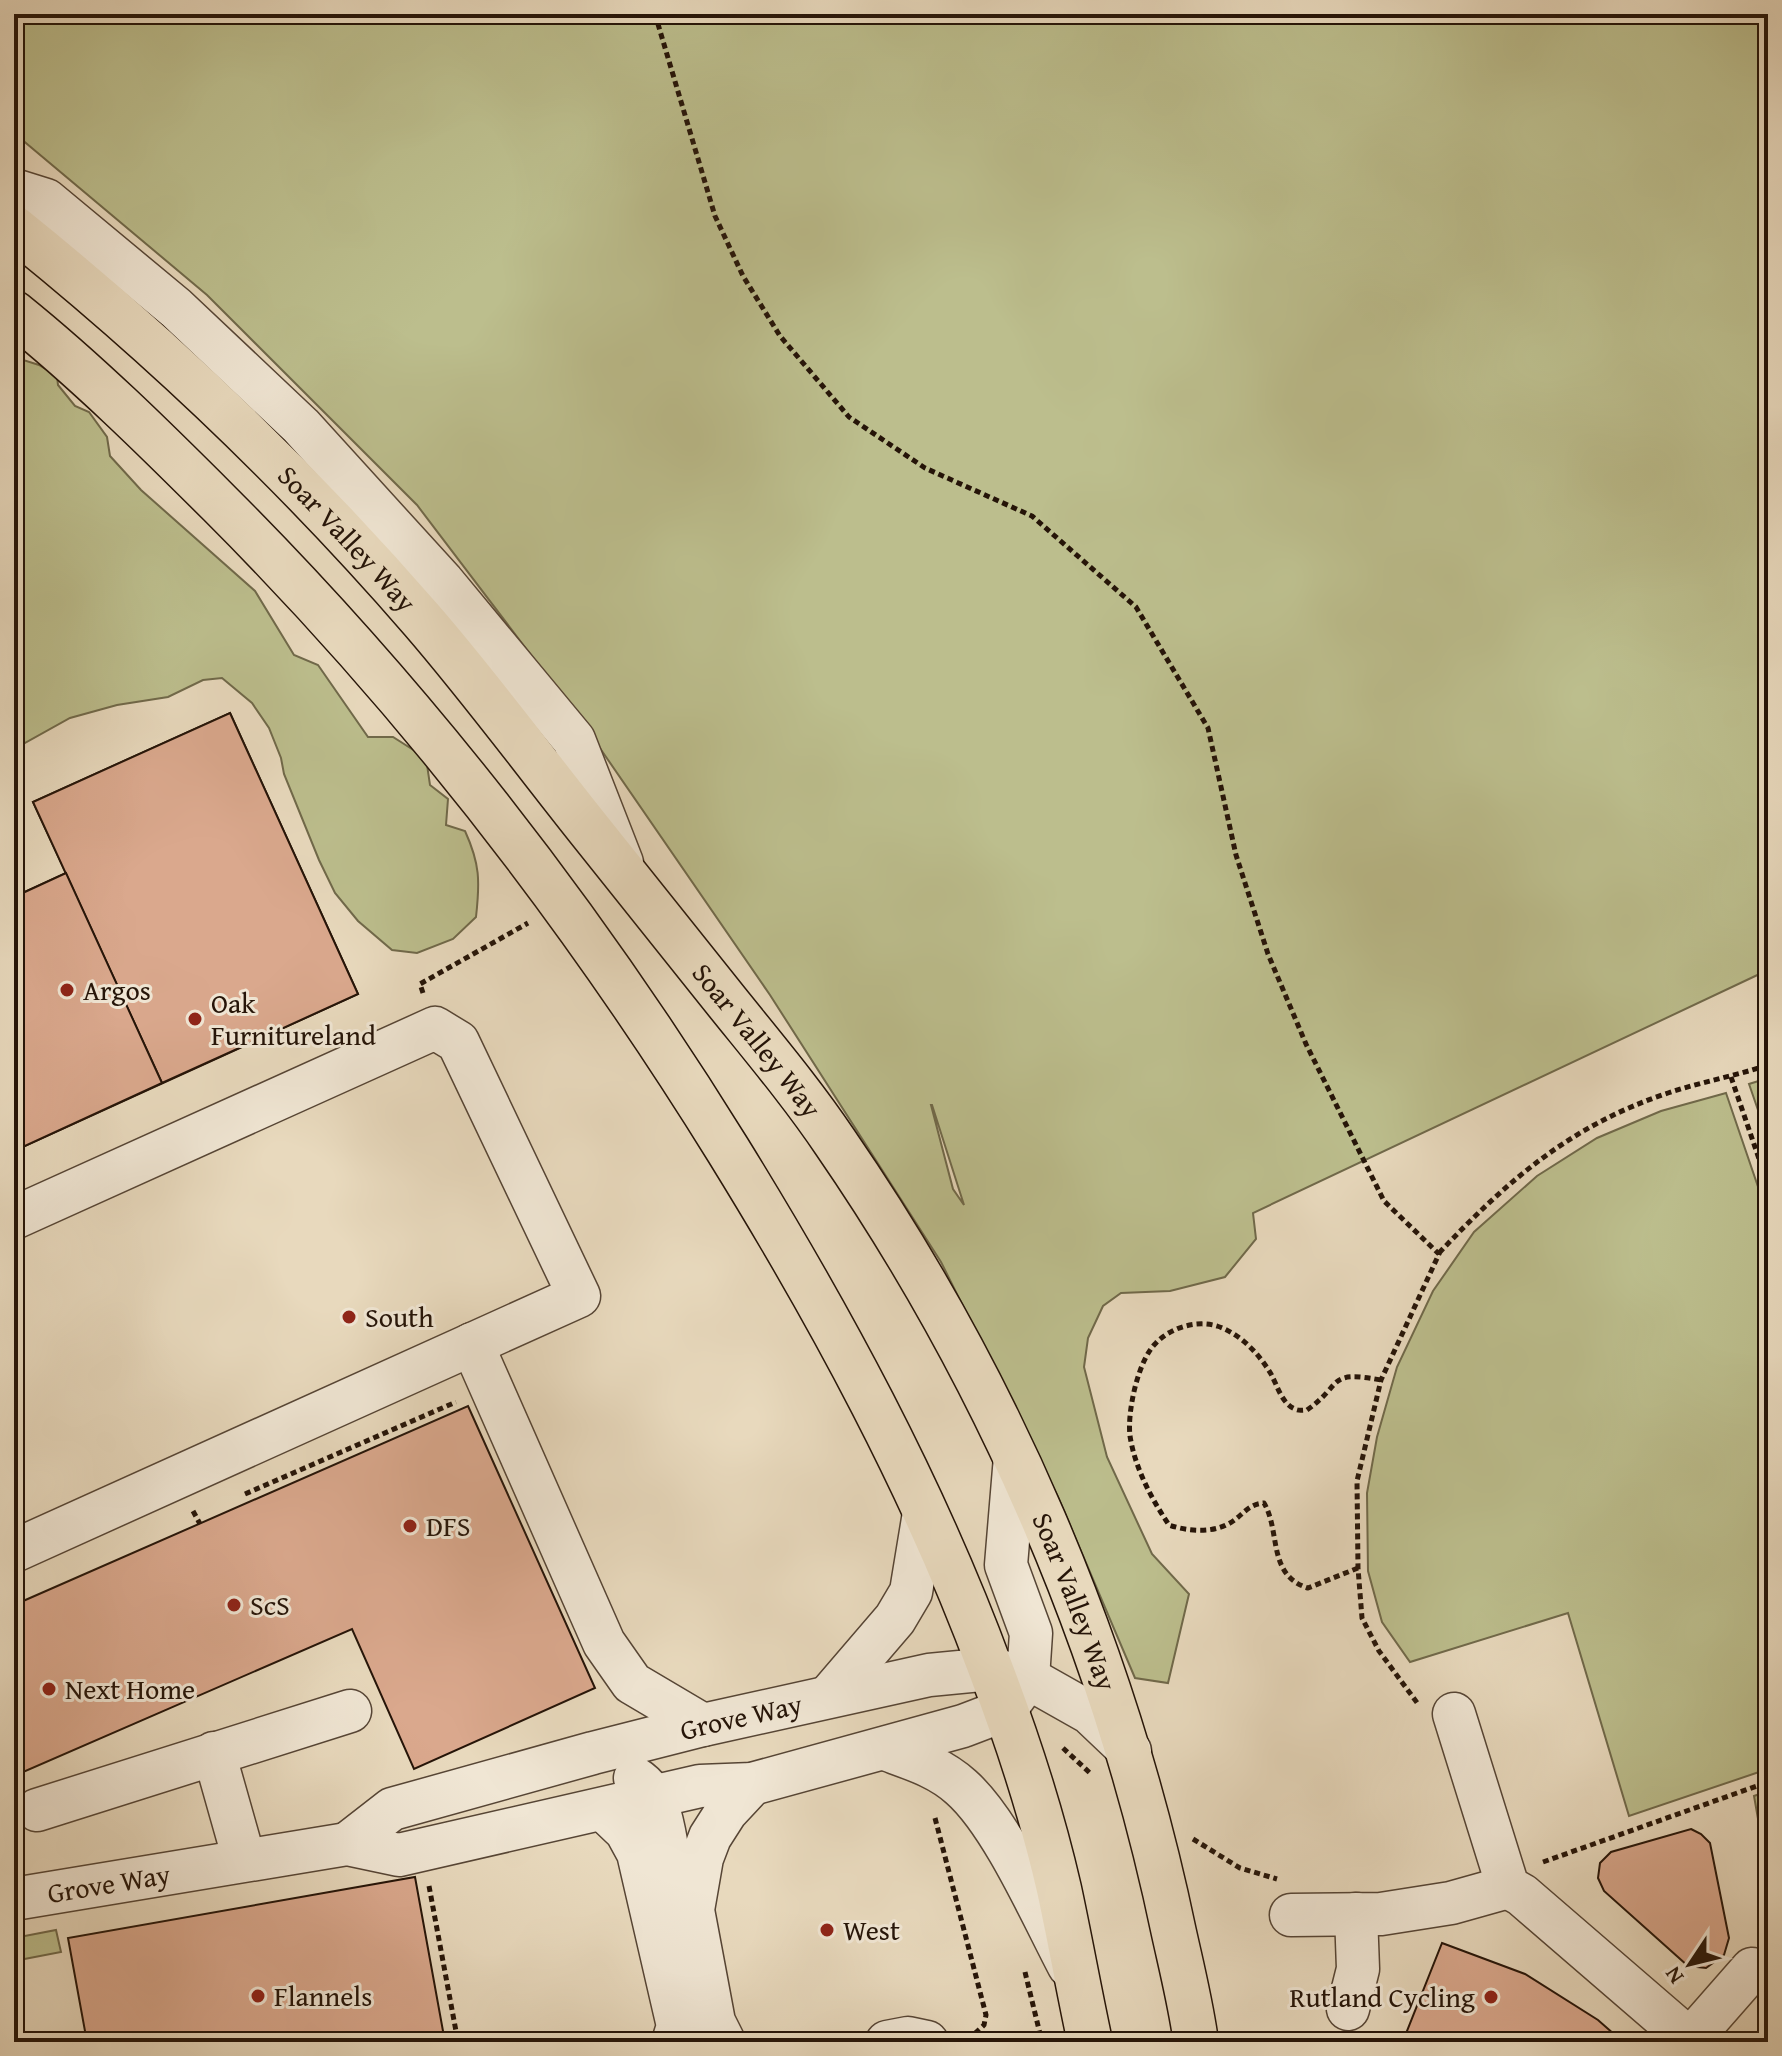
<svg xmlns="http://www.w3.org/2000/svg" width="1782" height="2056" font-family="'Gentium Book Plus',serif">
<rect width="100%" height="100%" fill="#e8d9bd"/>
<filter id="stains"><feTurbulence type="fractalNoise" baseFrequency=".0025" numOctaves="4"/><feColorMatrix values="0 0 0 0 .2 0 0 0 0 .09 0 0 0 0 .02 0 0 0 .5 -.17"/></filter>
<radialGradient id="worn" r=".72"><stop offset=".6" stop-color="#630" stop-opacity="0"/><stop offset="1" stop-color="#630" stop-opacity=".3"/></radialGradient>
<g fill="#bcbe8d" stroke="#70694a" stroke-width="2" fill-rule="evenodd">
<path d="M14 14H1768V970L1253 1213 1256 1239 1225 1277 1170 1291 1121 1293 1103 1306 1088 1338 1084 1367 1107 1457 1152 1554 1189 1594 1168 1683 1135 1678 1058 1497 941 1262 770 995 584 725 417 505 207 295 14 133ZM931 1105H932L964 1205 953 1189Z"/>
<path d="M14 345 23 360 39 365 57 376 58 385 75 406 89 412 107 437 110 456 141 490 255 591 294 655 318 665 368 737H393L426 758 430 785 448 799 446 825 465 831C480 864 480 881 476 917L453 939 417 953 392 950 358 921 335 893 319 860 284 774 281 758 269 728 252 703 222 678 203 680 168 697 117 705 70 718 14 749Z"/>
<path d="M1768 1078V1139L1749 1084Z"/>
<path d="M1726 1093 1768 1216V1769L1629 1816 1568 1613 1410 1662 1382 1622 1368 1571 1367 1493 1377 1437 1397 1367 1433 1291 1474 1232 1537 1176 1597 1138 1661 1111Z"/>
<path d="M1768 1791V1876L1754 1796Z"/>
<path d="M56 1930 61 1952 14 1961V1938Z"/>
</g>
<g fill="#daa88d" stroke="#251408" stroke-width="2">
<path d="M230 713 358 994 14 1151V897L66 873 33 802Z"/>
<path d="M230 713 358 994 162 1083 33 802Z"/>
<path d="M66 873 162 1083 14 1151V897Z"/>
<path d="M468 1406 595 1688 414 1769 352 1629 14 1776V1605Z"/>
<path d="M1691 1829 1701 1834 1710 1843 1729 1938 1724 1955 1706 1968 1688 1966 1604 1891 1598 1878 1600 1863 1611 1852Z"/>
<path d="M415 1877 445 2042H87L68 1938Z"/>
<path d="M1442 1943 1525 1974 1598 2020 1623 2042H1421L1405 2036Z"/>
</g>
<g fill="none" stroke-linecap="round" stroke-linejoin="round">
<g stroke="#564535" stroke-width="45">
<g id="minor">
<path d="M14 190 46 200 176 308 301 426 443 582 574 740 622 863"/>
<path d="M14 1218 435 1028 458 1042 579 1296 14 1551"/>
<path d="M472 1344 604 1643 632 1683 703 1725"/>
<path d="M829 1696 895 1619 911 1592 924 1513"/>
<path d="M1454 1714 1508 1887 1522 1895 1690 2040"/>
<path d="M885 1749C912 1759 939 1767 961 1787 1002 1823 1042 1915 1069 1966"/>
<path d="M214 1753 244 1859"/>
<path d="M635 1778C669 1799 662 1849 676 1883 680 1892 688 1901 693 1910"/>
<path d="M37 1810 350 1711"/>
<path d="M604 1810 626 1831 638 1853 678 2026 673 2042"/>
<path id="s1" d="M347 1844 392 1809 593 1753 703 1725 929 1675 991 1669 1028 1678 1090 1713 1130 1751"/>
<path id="s2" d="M14 1899 347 1844 399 1855 700 1786 752 1784 963 1726 1005 1710 1028 1678 1031 1633 1006 1565 1015 1457"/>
<path d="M1291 1915 1381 1914 1451 1903 1508 1887"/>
<path d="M1348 2009 1358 1969 1356 1914"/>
<path d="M724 2042 714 2022 693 1910 702 1858 710 1837 726 1812 752 1784"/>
<path d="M887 2042 908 2038 927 2042"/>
<path d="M1688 2042 1752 1969"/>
</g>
</g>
<g stroke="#251408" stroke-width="47">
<g id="highway">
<path id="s3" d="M14 228C161 346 298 477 422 620 480 687 533 759 588 828 634 886 680 944 727 1002 764 1048 802 1093 835 1142 999 1380 1115 1650 1174 1933 1182 1969 1191 2005 1196 2042"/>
<path d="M14 313C87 372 154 438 220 504 415 699 583 916 728 1150 830 1315 924 1488 991 1670 1018 1741 1042 1815 1059 1889 1070 1940 1079 1991 1090 2042"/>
</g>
</g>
<g stroke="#251408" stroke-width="5" stroke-dasharray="6 4" stroke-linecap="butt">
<path d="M655 14 715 216 743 276 780 336 849 417 925 468 1032 516 1136 607 1208 728 1236 855 1268 954 1306 1044 1384 1201 1439 1254 1381 1380 1357 1481 1358 1568 1362 1618 1379 1651 1418 1704"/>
<path d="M423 993 420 984 528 923"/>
<path d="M1731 1077 1768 1185"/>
<path d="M1439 1253C1507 1181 1571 1125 1668 1093 1701 1082 1735 1076 1768 1065"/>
<path d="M245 1494 456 1402"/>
<path d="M193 1511 200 1524"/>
<path d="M1358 1568 1308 1588C1267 1575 1281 1532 1264 1503 1246 1504 1242 1518 1226 1525 1210 1533 1186 1531 1169 1525 1151 1498 1135 1468 1130 1436 1127 1412 1138 1360 1156 1343 1171 1327 1197 1320 1217 1326 1241 1334 1259 1354 1271 1374 1277 1385 1282 1404 1295 1409 1298 1411 1303 1410 1307 1410 1344 1384 1326 1370 1381 1380"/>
<path d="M1063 1748 1091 1774"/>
<path d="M935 1818 986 2015 984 2025 967 2041"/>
<path d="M1193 1839 1240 1868 1277 1879"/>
<path d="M1543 1862 1768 1782"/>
<path d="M429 1886 458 2042"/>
<path d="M1025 1972 1042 2042"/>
<path d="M1236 2034 1246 2042"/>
</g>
<use href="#minor" stroke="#f0e6d4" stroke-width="42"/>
<use href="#highway" stroke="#e8d9bd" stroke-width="44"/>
</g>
<g fill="#8f2418" stroke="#f0e6d4" stroke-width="3">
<circle cx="67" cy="990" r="8"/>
<circle cx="195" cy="1019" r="8"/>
<circle cx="349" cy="1317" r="8"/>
<circle cx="410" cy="1526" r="8"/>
<circle cx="234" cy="1605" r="8"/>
<circle cx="49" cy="1689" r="8"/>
<circle cx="827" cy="1930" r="8"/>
<circle cx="258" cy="1996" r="8"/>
<circle cx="1491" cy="1997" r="8"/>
</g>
<g text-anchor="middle" stroke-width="6" stroke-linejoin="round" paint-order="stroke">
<g font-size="28" fill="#251408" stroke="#f0e6d4">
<text dy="10" stroke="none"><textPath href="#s3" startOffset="456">Soar Valley Way</textPath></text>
<text dy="10" stroke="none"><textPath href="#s3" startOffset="1104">Soar Valley Way</textPath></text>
<text dy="10" stroke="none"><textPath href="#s3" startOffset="1752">Soar Valley Way</textPath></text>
<text dy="10" stroke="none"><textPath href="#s1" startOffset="418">Grove Way</textPath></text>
<text dy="10" stroke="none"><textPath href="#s2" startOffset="96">Grove Way</textPath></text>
</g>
<g font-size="28" fill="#251408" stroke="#f0e6d4" text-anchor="start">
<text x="83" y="1000">Argos</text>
<text x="211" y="1013">Oak<tspan x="211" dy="32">Furnitureland</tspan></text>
<text x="365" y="1327">South</text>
<text x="426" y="1536">DFS</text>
<text x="250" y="1615">ScS</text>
<text x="65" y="1699">Next Home</text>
<text x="843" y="1940">West</text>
<text x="274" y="2006">Flannels</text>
<text x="1475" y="2007" text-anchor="end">Rutland Cycling</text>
</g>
</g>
<rect width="1782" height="2056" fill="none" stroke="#e8d9bd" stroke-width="48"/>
<rect x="16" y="16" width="1750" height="2024" fill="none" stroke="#251408" stroke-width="4"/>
<rect x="24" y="24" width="1734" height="2008" fill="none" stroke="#251408" stroke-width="2"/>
<g transform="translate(1690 1964) rotate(235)" stroke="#f0e6d4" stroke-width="6" paint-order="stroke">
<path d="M0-6L14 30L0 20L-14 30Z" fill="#251408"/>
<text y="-12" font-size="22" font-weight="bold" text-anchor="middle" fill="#251408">N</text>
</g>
<rect width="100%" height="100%" filter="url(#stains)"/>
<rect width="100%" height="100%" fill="url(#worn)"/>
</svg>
